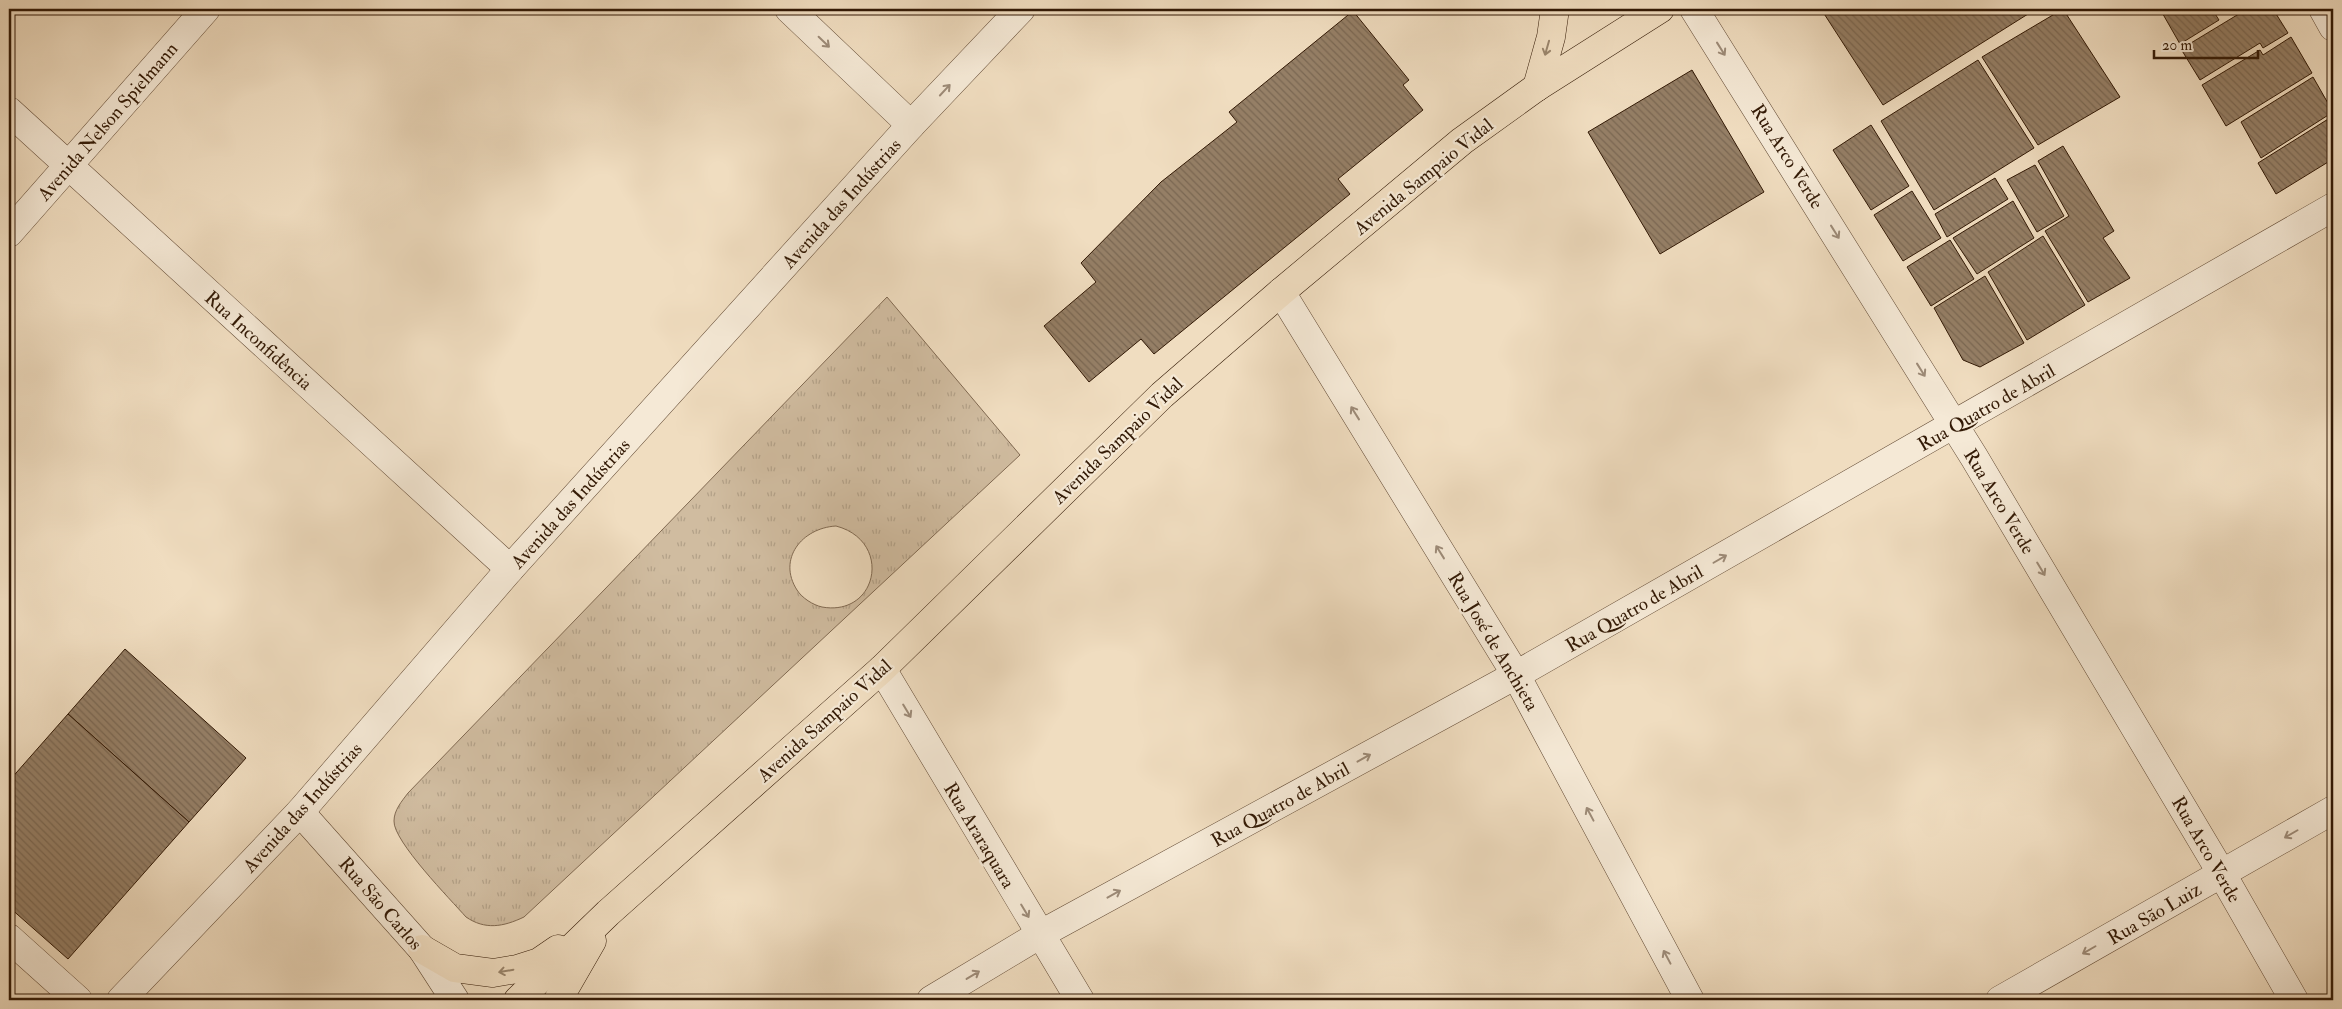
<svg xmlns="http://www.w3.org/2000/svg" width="2342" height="1009" font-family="'IM FELL Double Pica',serif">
<defs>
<pattern id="grass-tufts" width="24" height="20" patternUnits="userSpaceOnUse" patternTransform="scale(1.25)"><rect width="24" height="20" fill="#d0bca0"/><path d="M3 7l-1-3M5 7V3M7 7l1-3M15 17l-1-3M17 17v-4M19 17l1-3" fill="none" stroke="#b3a188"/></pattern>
<pattern id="building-back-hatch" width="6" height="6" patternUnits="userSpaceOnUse" patternTransform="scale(1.25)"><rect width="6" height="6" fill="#957f66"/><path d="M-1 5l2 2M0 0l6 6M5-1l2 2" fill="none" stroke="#7a6752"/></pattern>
</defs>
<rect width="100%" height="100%" fill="#f0ddc0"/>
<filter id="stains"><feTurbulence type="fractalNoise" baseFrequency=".004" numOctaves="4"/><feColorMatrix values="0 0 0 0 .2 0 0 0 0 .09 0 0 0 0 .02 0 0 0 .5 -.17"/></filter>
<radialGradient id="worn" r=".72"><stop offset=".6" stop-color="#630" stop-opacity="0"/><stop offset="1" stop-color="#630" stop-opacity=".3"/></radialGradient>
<path fill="url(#grass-tufts)" stroke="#816a52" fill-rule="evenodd" d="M887 297 1020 455 524 917C503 927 485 930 466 917 451 900 393 841 394 821 394 810 402 801 408 793ZM836 526C893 541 878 617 822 607 813 605 802 598 797 590 777 559 802 528 836 526Z"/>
<g fill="url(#building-back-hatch)" stroke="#321905">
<path d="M1821 9H2036L1883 105Z"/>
<path d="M2063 9 2120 97 2038 145 1982 57Z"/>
<path d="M2160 9H2212L2219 20 2180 44Z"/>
<path d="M2247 9H2273L2288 33 2263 48 2260 43 2200 80 2181 49Z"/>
<path d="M1353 11 1409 80 1403 85 1423 110 1338 179 1350 194 1154 354 1141 339 1089 382 1044 326 1096 282 1081 263 1161 182 1237 122 1229 112Z"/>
<path d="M2291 37 2312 73 2226 126 2202 85 2260 50 2263 55Z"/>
<path d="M1978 60 2034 148 1934 210 1881 121Z"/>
<path d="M1692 70 1764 192 1660 254 1588 132Z"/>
<path d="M2313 77 2333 112 2261 158 2241 122Z"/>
<path d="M2333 116V159L2276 194 2258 163Z"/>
<path d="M1871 125 1909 186 1871 210 1833 150Z"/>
<path d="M2063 146 2114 231 2103 238 2130 278 2088 302 2045 231 2069 216 2038 161Z"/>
<path d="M2035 165 2064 216 2037 232 2007 180Z"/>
<path d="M1995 178 2008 199 1947 237 1935 214Z"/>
<path d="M1912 191 1941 238 1903 261 1874 215Z"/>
<path d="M2013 201 2034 238 1977 274 1953 238Z"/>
<path d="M2043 236 2085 305 2027 340 1988 272Z"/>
<path d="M1950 240 1974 279 1931 306 1907 267Z"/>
<path d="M1985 276 2024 343 1980 367 1963 360 1934 308Z"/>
<path d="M125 649 246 758 189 822 68 714Z"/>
<path d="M68 714 189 822 68 959 9 907V781Z"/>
</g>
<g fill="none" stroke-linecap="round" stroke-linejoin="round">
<g stroke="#624a34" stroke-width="29">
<g id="minor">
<path d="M789 9 911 125"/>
<path d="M1694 9 1974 457 2222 874 2294 1000"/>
<path d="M2323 9 2333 27"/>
<path d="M9 111 510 569"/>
<path d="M9 233 206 9"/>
<path d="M1281 292 1516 675 1690 1000"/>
<path d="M882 669 1080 1000"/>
<path d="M300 812 422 949 455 1000"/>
<path d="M9 938 78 1000"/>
<path d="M121 1000 300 812 510 569 911 125 1021 9"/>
<path d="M931 1000 1039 935 1516 675 2333 207"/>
<path d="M2000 1000 2333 810"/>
</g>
</g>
<g stroke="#321905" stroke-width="29">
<g id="major">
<path d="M1537 87 1551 37 1555 9"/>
<path d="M422 949 455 968 493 973 517 969 539 962 558 949"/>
<path d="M518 1000 608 913 882 669 1162 395 1281 292 1462 141 1537 87 1660 9"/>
<path d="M558 1000 592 941"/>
</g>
</g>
<use href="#minor" stroke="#f5e9d6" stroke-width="28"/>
<use href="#major" stroke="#f0ddc0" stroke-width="28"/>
</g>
<defs><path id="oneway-shaft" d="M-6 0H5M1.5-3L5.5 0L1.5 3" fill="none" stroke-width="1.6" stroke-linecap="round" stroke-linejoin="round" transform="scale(1.25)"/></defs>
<g stroke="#9d8b78">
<use href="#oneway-shaft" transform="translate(824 42) rotate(44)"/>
<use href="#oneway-shaft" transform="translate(1721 49) rotate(58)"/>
<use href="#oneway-shaft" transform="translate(945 90) rotate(-47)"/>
<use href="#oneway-shaft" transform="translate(1835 232) rotate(58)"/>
<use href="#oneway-shaft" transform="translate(1921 370) rotate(58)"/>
<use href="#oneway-shaft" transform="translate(1355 413) rotate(-122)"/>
<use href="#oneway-shaft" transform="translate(1440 552) rotate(-122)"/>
<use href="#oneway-shaft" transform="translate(1720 559) rotate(-30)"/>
<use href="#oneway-shaft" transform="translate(2041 569) rotate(59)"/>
<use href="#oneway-shaft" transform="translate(907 711) rotate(59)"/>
<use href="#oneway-shaft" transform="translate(1364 758) rotate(-29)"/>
<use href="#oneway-shaft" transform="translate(1590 814) rotate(-118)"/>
<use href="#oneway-shaft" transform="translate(2291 834) rotate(150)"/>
<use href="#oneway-shaft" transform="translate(1114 894) rotate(-29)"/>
<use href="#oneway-shaft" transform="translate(1025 911) rotate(59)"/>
<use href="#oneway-shaft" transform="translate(2089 950) rotate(150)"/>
<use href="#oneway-shaft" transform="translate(1667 957) rotate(-118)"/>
<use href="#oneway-shaft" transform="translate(973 975) rotate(-31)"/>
</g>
<g stroke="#9a856c">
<use href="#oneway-shaft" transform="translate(1547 48) rotate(106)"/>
<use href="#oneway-shaft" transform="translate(506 971) rotate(170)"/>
</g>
<g text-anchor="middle" stroke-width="4.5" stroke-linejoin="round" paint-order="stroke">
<g font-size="19" fill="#321905" stroke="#f5e9d6">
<text transform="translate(107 121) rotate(-49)" y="7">Avenida Nelson Spielmann</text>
<text transform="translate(1788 156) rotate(58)" y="7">Rua Arco Verde</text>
<text transform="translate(1423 176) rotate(-39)" y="7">Avenida Sampaio Vidal</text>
<text transform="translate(841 203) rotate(-48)" y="7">Avenida das Indústrias</text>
<text transform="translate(259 340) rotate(42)" y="7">Rua Inconfidência</text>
<text transform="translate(1986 407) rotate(-30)" y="7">Rua Quatro de Abril</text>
<text transform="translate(1117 440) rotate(-44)" y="7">Avenida Sampaio Vidal</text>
<text transform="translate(2000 501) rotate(59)" y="7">Rua Arco Verde</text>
<text transform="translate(570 503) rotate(-48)" y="7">Avenida das Indústrias</text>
<text transform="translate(1634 608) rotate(-30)" y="7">Rua Quatro de Abril</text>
<text transform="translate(1494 641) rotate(59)" y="7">Rua José de Anchieta</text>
<text transform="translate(824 720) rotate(-42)" y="7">Avenida Sampaio Vidal</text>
<text transform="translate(1280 804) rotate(-29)" y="7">Rua Quatro de Abril</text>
<text transform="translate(302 807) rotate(-48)" y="7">Avenida das Indústrias</text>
<text transform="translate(980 835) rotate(59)" y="7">Rua Araraquara</text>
<text transform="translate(2207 849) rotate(60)" y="7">Rua Arco Verde</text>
<text transform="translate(381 903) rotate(49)" y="7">Rua São Carlos</text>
<text transform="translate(2154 913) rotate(-30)" y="7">Rua São Luiz</text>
</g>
</g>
<rect width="2342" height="1009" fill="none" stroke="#f0ddc0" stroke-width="30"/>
<rect x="10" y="10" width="2322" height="989" fill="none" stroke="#321905" stroke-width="2.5"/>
<rect x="15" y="15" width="2312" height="979" fill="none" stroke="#321905"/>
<path d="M2154 50v8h104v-8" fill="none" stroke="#321905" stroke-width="2.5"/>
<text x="2162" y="50" font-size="15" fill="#321905" stroke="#f5e9d6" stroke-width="4" paint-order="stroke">20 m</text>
<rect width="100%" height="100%" filter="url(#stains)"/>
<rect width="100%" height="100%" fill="url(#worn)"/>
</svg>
